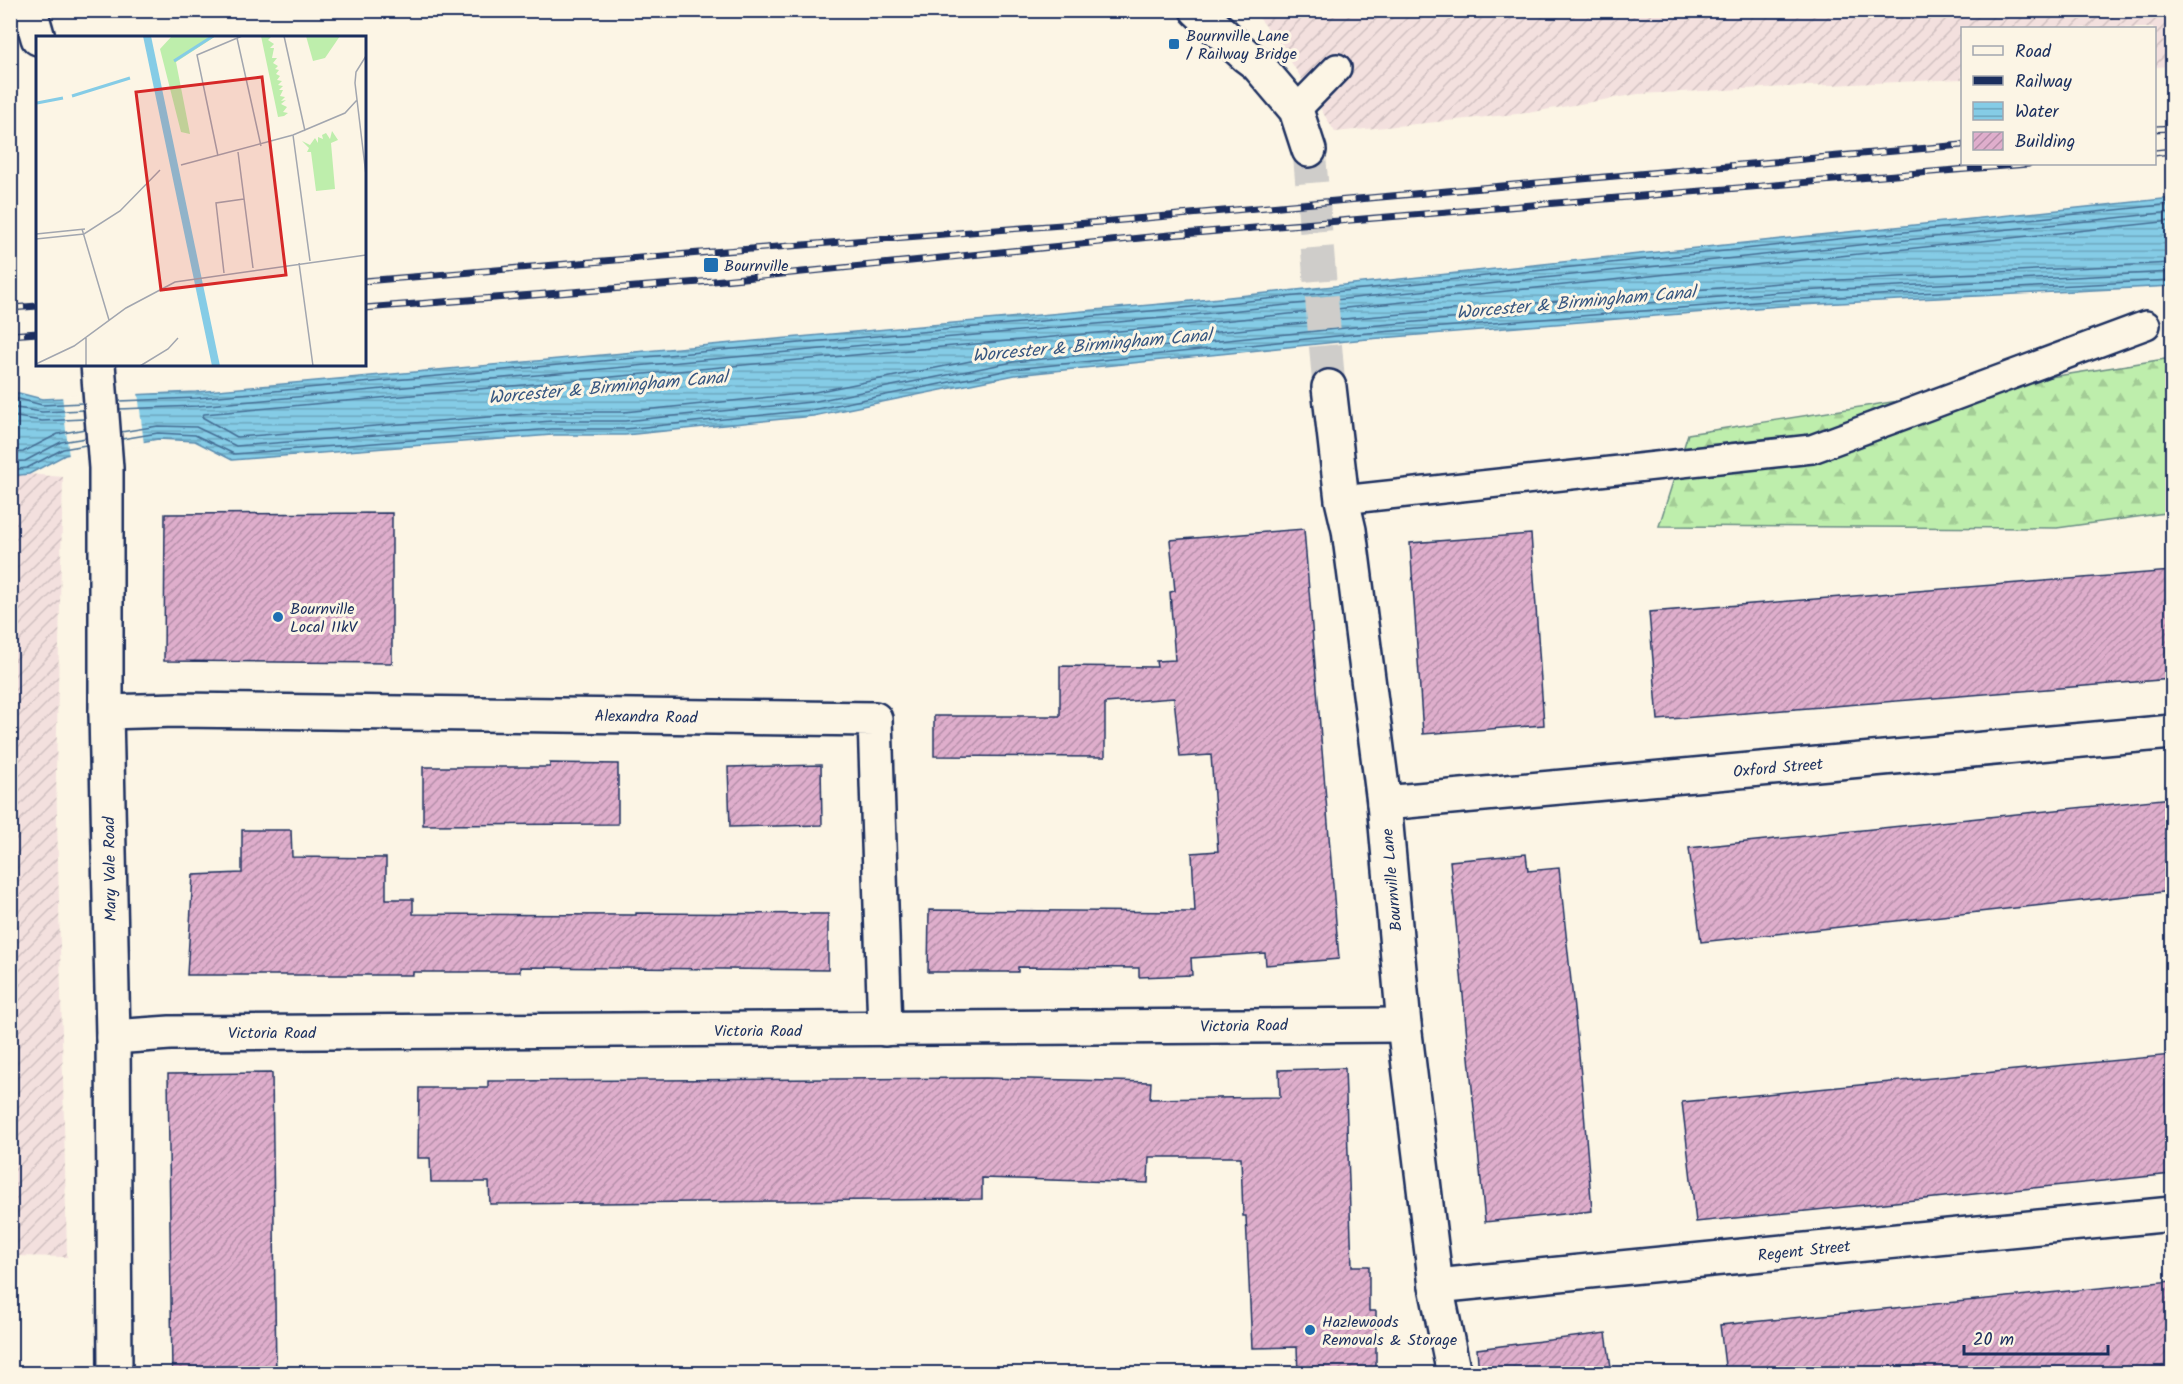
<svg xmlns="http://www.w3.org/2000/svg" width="2183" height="1384" font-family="Kalam,sans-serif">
<defs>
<pattern id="industrial-furrows" width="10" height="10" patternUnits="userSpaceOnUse" patternTransform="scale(1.5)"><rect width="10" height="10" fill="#f3e0de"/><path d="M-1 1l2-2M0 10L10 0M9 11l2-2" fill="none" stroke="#d0c0c1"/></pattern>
<pattern id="forest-firs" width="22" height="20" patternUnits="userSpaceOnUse" patternTransform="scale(1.5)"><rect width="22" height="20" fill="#beeeac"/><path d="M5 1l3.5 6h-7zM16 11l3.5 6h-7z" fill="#a3cc96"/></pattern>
<pattern id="water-rules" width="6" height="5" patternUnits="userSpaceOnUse" patternTransform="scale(1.5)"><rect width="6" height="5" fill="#85cce6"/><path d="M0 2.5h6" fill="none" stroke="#6ca6be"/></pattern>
<pattern id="building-hatch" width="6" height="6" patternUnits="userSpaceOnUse" patternTransform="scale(1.5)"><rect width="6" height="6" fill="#dfaecc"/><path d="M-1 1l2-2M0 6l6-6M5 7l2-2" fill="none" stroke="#b48ea9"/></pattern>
</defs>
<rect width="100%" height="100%" fill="#fcf5e5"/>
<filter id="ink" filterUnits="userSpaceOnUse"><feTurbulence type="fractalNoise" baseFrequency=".0167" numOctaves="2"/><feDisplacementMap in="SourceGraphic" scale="12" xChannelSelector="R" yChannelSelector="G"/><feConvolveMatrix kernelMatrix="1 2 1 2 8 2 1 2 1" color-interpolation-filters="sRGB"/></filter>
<g filter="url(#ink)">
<g fill="url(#industrial-furrows)">
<path d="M1253 11H2172V66L2155 67 2154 28H1962V79L1638 94 1527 113 1335 132 1276 38Z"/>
<path d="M29 474 63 477 56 772 67 1257 11 1256 10 476Z"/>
</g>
<path fill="url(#forest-firs)" stroke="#6c8e85" stroke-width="1.5" d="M2172 358V512L2057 528 1659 526 1688 434Z"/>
<path fill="url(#water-rules)" stroke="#5b8db0" stroke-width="1.5" d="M2172 198V286L1781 306 1356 340 1015 375 813 416 625 435H552L232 460 195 441 158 439 65 455 29 474 11 476V393H19L42 399 196 392 1172 303Z"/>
<path fill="#fcf5e5" d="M138 392 144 445 69 457 62 395Z"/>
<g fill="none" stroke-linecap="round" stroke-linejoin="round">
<g stroke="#456e94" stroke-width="1.5">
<path d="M2172 221 1174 326 204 414 202 417 237 437 551 412H624L810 393 1011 353 1354 318 1780 283 2172 263"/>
<path d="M10 399H19L42 405 83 403"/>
<path d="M119 401 197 398 1172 309 2172 204"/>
<path d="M10 407 42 412 84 410"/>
<path d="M119 409 197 406 1173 317 2172 212"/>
<path d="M10 416 42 421 84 419"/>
<path d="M121 432 158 426 196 427 236 446 552 421H625L811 402 1013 362 1355 327 1780 292 2172 272"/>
<path d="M122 439 158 433 195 435 234 454 552 429H625L812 410 1014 369 1356 334 1781 300 2172 280"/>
<path d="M10 453 23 452 58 434 85 429"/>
<path d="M10 462 25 461 61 442 86 438"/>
<path d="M10 470 27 468 63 449 86 445"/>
</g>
</g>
<g fill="url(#building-hatch)" stroke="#1b2f5e" stroke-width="1.5">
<path d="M392 513V663L164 661 165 514Z"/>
<path d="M1304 529 1339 959 1266 965 1265 953 1191 958 1192 975 1139 977V968L1018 967V972H928L929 910 1195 912 1192 853 1218 851 1211 755 1180 757 1174 698 1105 703V757L934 756V716H1060V666L1157 667 1156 661 1175 660 1170 592 1175 591 1170 540Z"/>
<path d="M1531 534 1544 725 1423 734 1410 543Z"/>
<path d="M2172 571V679L1658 720 1649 612Z"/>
<path d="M550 763 618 764V824L423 825V767H550Z"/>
<path d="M821 765 822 825 730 827 728 767Z"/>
<path d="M2172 798V891L1701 942 1689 848Z"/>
<path d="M242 830H291L292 857 386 858V899H413V914L636 915V913L828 914V970L520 967V972H413V975H187L193 875 242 873Z"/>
<path d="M1526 854 1528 871 1559 868 1581 1075 1592 1211 1485 1222 1450 861Z"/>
<path d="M2172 1055V1174L1696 1222 1682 1102Z"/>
<path d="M1345 1068 1352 1266H1369V1311H1376V1374H1298L1297 1347 1252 1348 1246 1216H1243L1241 1157H1149L1148 1183 982 1178V1199L490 1204 489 1182H431L430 1158H418L419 1088H488V1081L986 1078 1151 1082 1150 1099 1280 1097 1279 1070Z"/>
<path d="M272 1073 276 1374H172L168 1074Z"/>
<path d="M2172 1281V1374H1726L1720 1325Z"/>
<path d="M1606 1333 1612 1374H1479L1477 1349Z"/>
</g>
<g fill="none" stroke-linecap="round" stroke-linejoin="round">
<path stroke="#cfcdca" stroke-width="33" stroke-dasharray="33 16" stroke-linecap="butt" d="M1309 150 1329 387"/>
<g stroke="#1b2f5e" stroke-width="32">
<g id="service">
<path d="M1296 110 1337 68"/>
<path d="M1342 500 1812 449 2146 325"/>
</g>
</g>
<g stroke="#1b2f5e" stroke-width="38">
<g id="minor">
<path d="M106 712 176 710 875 719 885 1029"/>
<path d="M1384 803 2172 732"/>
<path d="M113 1037 170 1033 1404 1025"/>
<path d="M1436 1286 2172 1214"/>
</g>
</g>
<g stroke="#1b2f5e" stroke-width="38">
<g id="tertiary">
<path d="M30 10 38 38"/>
<path d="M1197 10 1245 55 1257 64 1296 110 1309 150"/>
<path d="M98 364 106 468V712L113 1037 115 1374"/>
<path d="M1329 387 1342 500 1349 530 1384 803 1404 1025 1436 1286 1454 1374"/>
</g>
</g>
<use href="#service" stroke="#fcf5e5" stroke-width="27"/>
<use href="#minor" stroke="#fcf5e5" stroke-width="33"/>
<use href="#tertiary" stroke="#fcf5e5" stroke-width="33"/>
<g stroke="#1b2f5e" stroke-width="7">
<g id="rail">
<path d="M2154 129 2172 128"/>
<path d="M2154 153 2172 151"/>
<path d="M364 281 712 252 1101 222 1962 145"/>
<path d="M10 308 38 306"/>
<path d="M364 308 713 281 1170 235 2028 164"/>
<path d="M10 335 38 333"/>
</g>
</g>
<use href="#rail" stroke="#fcf5e5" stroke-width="4.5" stroke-dasharray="14" stroke-linecap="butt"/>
</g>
</g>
<g fill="#1f6fb2" stroke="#fcf5e5" stroke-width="2">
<rect x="1168" y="38" width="12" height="12" rx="3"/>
<rect x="703" y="257" width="16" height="16" rx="3"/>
<circle cx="278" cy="617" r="6"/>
<circle cx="1310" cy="1330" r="6"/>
</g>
<g text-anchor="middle" stroke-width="6" stroke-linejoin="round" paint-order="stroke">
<g font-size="16" fill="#1b2f5e" stroke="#fcf5e5" text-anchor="start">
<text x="1186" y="41">Bournville Lane<tspan x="1186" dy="18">/ Railway Bridge</tspan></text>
<text x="724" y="271">Bournville</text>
<text x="290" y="614">Bournville<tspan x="290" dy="18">Local 11kV</tspan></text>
<text x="1322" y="1327">Hazlewoods<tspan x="1322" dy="18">Removals &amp; Storage</tspan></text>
</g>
<g font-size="16" fill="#1b2f5e" stroke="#fcf5e5">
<text transform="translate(646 716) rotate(1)" y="6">Alexandra Road</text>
<text transform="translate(1778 767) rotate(-5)" y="6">Oxford Street</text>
<text transform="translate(109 869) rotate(-91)" y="6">Mary Vale Road</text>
<text transform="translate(1391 880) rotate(-95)" y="6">Bournville Lane</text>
<text transform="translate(1244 1025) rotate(-1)" y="6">Victoria Road</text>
<text x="758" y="1036">Victoria Road</text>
<text x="272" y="1038">Victoria Road</text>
<text transform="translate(1804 1250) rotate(-6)" y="6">Regent Street</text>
</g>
<g font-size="18" font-style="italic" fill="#365680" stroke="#fcf5e5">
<text transform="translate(1576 302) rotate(-5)" y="6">Worcester &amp; Birmingham Canal</text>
<text transform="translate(1092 345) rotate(-5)" y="6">Worcester &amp; Birmingham Canal</text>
<text transform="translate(608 387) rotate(-5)" y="6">Worcester &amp; Birmingham Canal</text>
</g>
</g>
<g transform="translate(36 36)">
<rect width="330" height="330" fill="#fcf5e5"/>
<path d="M136 0H180L140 26 154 98 145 96 124 13Z" fill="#beeeac"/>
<path d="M270 0H304L289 22 277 25Z" fill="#beeeac"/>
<path d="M225 0H236L232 4 238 8 234 12H238L236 22H241L237 27 242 30 239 33 243 34 240 38 244 40 241 44 246 45 242 49 247 50 243 54H247L244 60 249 61 245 65 250 64 245 68 251 71 247 76 252 77 248 80 242 81ZM296 95 302 104 295 107 299 153 280 155 275 116H271L273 112 266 105 274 109 279 102 282 107V101L287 103 286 99 290 97 294 103Z" fill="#beeeac"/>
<path d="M107 0H115L184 330H176Z" fill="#85cce6"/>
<path fill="none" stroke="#85cce6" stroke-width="3" d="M138 25 177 0M36 60 94 42M1 67 27 62"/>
<path fill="none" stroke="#a2a6af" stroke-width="1.5" d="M248 0 269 95M201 2 225 110M330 20 320 36 319 47 330 139M257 99 274 225M202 116 217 232M182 120 161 19 206 0M145 129 257 99 309 77 321 64M46 193 73 284M0 198 49 193M0 203 48 198 84 175 124 134M263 227 277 330M188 237 180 167 208 163M50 302V330M0 328 38 310 90 272 139 246 330 219M104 330 132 313 142 302"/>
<path fill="#d62828" fill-opacity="0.15" stroke="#d62828" stroke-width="3" d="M226 41 250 239 125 254 100 56Z"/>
<rect width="330" height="330" fill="none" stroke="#1b2f5e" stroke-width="3"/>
</g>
<rect width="2183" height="1384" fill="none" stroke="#fcf5e5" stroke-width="36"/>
<rect x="18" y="18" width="2147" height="1348" fill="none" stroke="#1b2f5e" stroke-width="2" filter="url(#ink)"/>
<rect x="1961" y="27" width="195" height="138" fill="#fcf5e5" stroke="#a2a6af" stroke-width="1.5"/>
<rect x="1973" y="46" width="30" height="9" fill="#fcf5e5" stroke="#a2a6af" stroke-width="1.5"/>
<text x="2015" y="57" font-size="18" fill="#1b2f5e">Road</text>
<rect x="1973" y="76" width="30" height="9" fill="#1b2f5e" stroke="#a2a6af" stroke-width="1.5"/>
<text x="2015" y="87" font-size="18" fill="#1b2f5e">Railway</text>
<rect x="1973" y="102" width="30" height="18" fill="url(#water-rules)" stroke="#a2a6af" stroke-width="1.5"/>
<text x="2015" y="117" font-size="18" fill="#1b2f5e">Water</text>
<rect x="1973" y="132" width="30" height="18" fill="url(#building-hatch)" stroke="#a2a6af" stroke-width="1.5"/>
<text x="2015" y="147" font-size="18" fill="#1b2f5e">Building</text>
<path d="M1964 1345v9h144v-9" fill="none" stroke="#1b2f5e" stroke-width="3"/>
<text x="1973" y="1345" font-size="18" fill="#1b2f5e" stroke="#fcf5e5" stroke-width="4.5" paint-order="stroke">20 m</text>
</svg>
